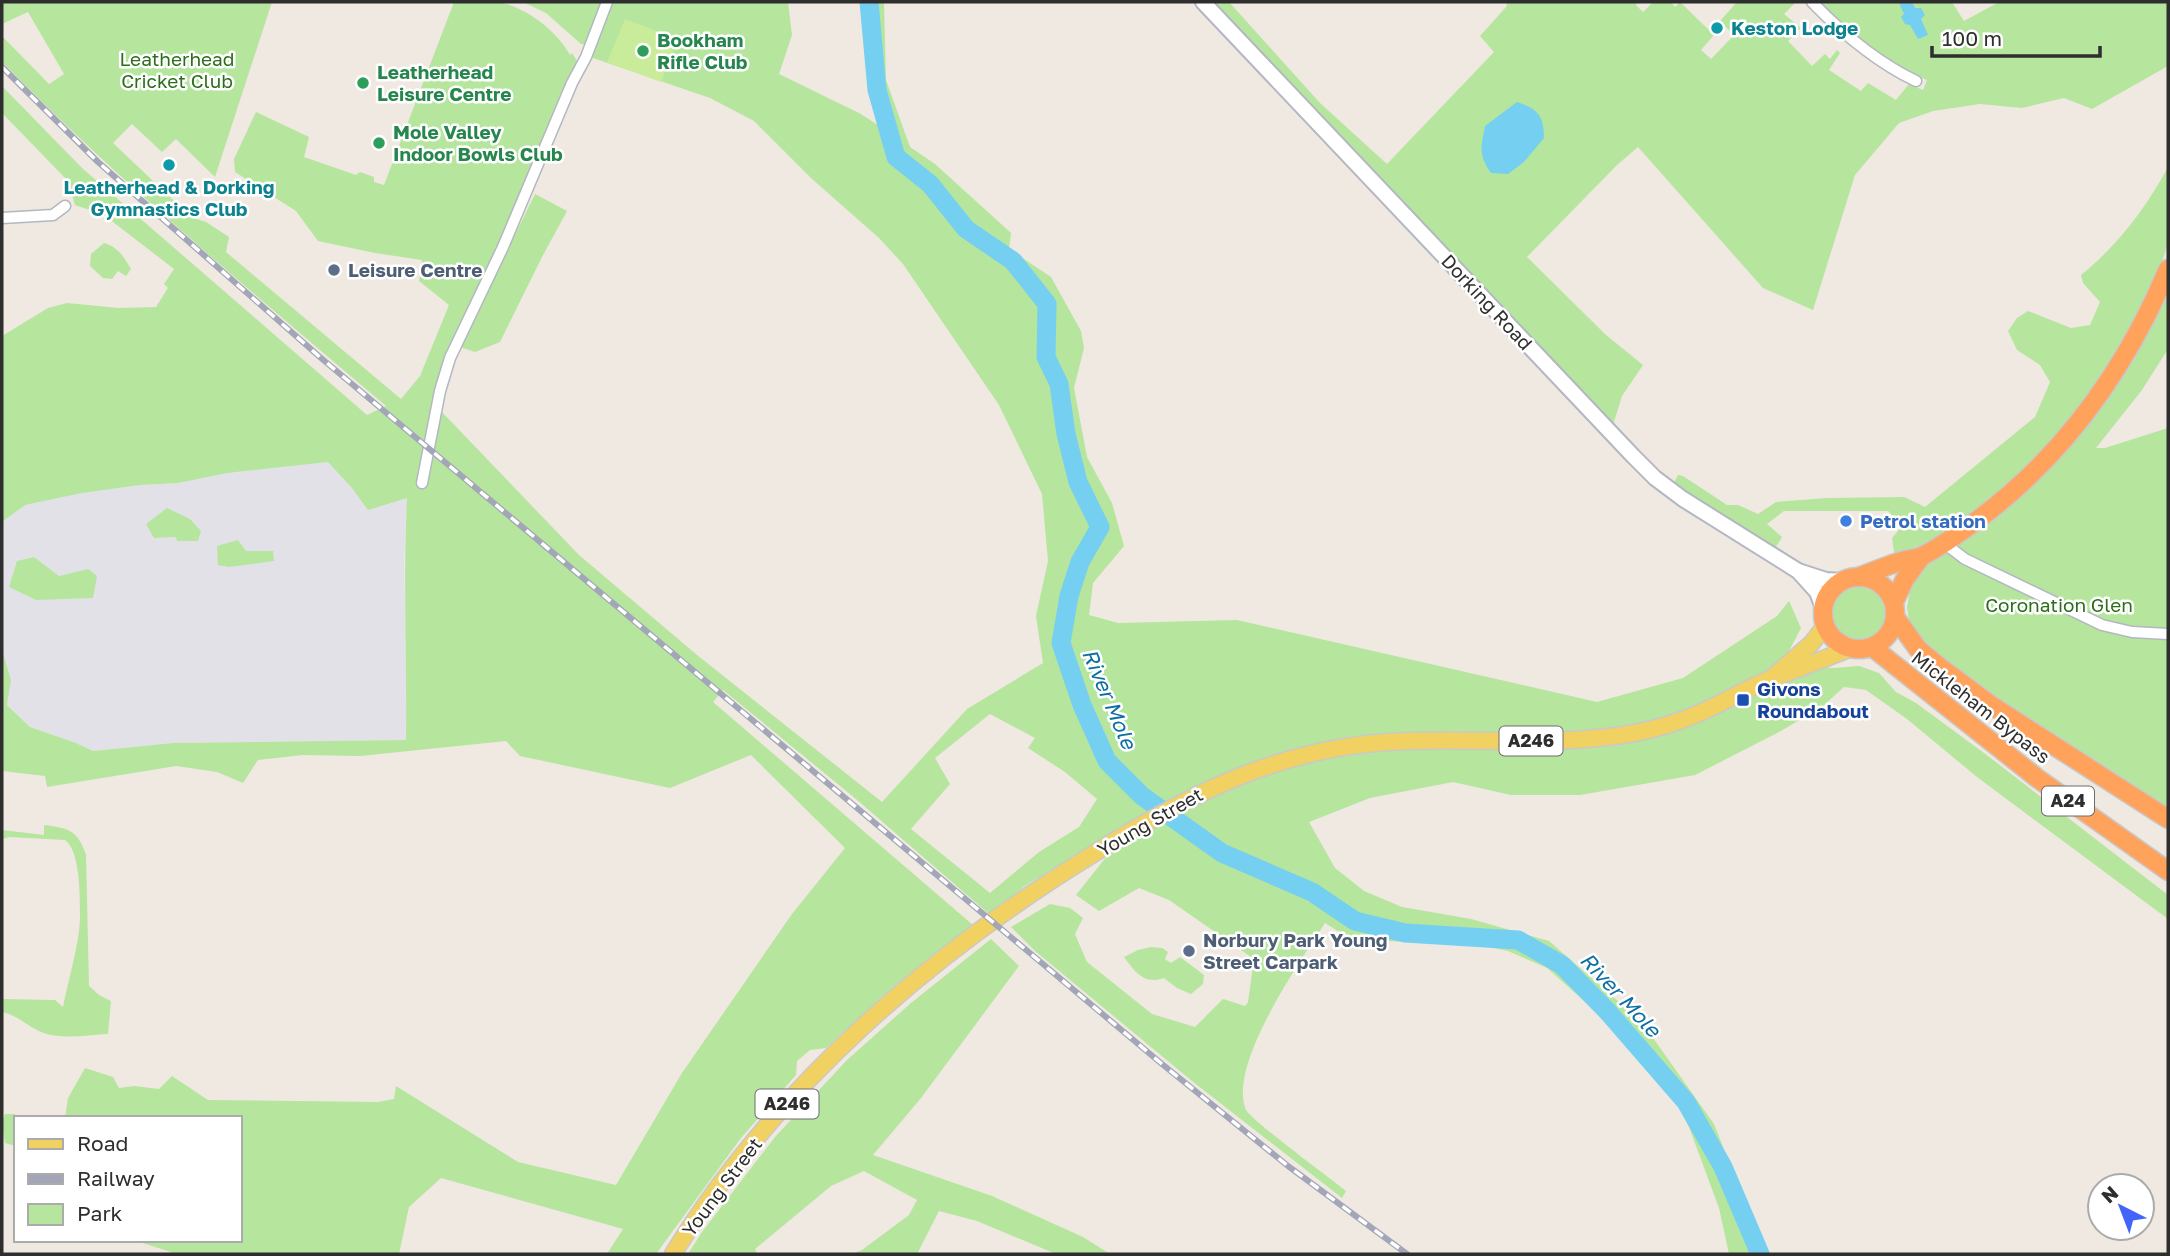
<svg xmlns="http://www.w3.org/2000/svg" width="2170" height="1256" font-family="'Golos Text',sans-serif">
<rect width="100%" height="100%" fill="#efe9e1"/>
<path fill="#e3e1e8" d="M350 430 407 497 404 556 407 740 173 743 93 751 76 743 30 727 7 704 11 680 2 650V522L25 505 82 493 140 485 178 483Z"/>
<g fill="#b6e59e" fill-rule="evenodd">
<path d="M2 2H272L215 177 176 139 162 152 132 124 113 143 191 217 206 222 229 237 226 252 401 399 420 376 449 305 419 281 422 260 375 253 318 241 296 211 235 172 234 159 256 112 309 137 304 157 356 175 360 172 374 177V182L384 185 454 2C469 2 488 0 503 3 528 9 558 32 570 55L572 53 577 61 481 284 446 353 432 407 440 410 579 555 697 655 882 802 967 709 1043 663 1036 616 1048 561 1042 494 999 405 903 264 879 238 811 178 754 121 710 98 590 57 593 45 581 44 546 13 523 2H788L792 35 779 74 861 114 879 126 871 87 862 2H884L886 80 910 147 935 164 1011 233 1009 249 1051 277 1081 331 1084 348 1074 388 1087 457 1112 503 1124 546 1093 583 1089 615 1118 623 1237 620 1597 702 1683 678 1777 616 1789 601 1801 628 1789 651 1811 666 1834 668 1859 666 1879 673 1896 692 1916 703 1988 756 2168 895V919L1977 777 1907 719 1866 690 1844 687 1823 706 1781 731 1695 775 1580 795H1511L1453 782 1370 798 1309 822 1335 868 1364 891 1402 907 1471 919 1549 941 1641 1021 1714 1124 1766 1254H1729L1719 1208 1689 1127 1675 1096 1618 1031 1547 968 1508 951 1466 942 1354 941 1325 923C1300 962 1227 1065 1246 1110 1251 1120 1331 1179 1346 1191L1342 1198 1192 1081 1035 951 1011 927 1050 904 1070 908 1083 918 1075 934 1087 962 1152 1014 1195 1027 1223 999 1245 1006 1248 1002 1254 959 1169 900 1139 888 1099 911 1076 895 1107 856 1086 849 1025 886 989 914 856 799 723 690 713 702 973 925 930 957 884 995 826 1048 810 1050 797 1061 796 1075 741 1138 656 1254H607L623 1229 441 1178 409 1207 399 1254H171V1252L133 1240H240V1118H65L68 1098 85 1068 113 1077 119 1088 134 1086 159 1089 172 1076 208 1100 378 1102 394 1099 396 1086 518 1162 616 1185 682 1073 792 914 845 848 751 755 670 788 520 756 506 741 360 756 303 755 258 760 243 783 217 772 176 766 47 787 45 776 2 771V650L11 680 7 705 30 727 76 743 93 751 173 743 406 740C407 659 403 578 407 498L368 510 352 488 328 462 227 473 178 483 140 485 82 493 25 505 2 522V336L48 308 67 303 119 308 156 307 168 288 164 284 174 269 104 215 75 205 68 181 2 113V86L82 168 367 415 386 406C255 295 123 185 3 63L2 36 49 84 64 74 28 12 2 24ZM990 714 1035 738 1028 748 1065 772 1097 799 1079 827 1039 852 990 893 911 829 950 784 935 758Z"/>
<path d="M1214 2H1229L1320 103 1387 164 1494 52 1480 36 1507 6 1506 2H1638L1636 5 1643 12 1653 2H1671L1675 7 1680 2 1714 35 1701 50 1711 59 1734 35 1720 21 1737 2H1796L1784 14 1801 28 1788 41 1812 66 1825 54 1830 59 1837 50 1840 53 1829 70 1861 91 1868 83 1896 100 1909 84 1923 90 1927 80C1884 64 1848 35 1816 2H1952L1964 21 1999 2H2168V66L2092 109 2064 98 2022 108 1980 104 1933 111 1899 123 1855 175 1813 310 1763 288 1638 147 1617 165 1527 257 1606 335 1643 365 1622 396 1613 425Z"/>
<path d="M2168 167C2168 186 2170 230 2167 246 2153 297 2110 368 2078 409 2051 446 1940 563 1894 552L1892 538 1902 526 1888 511H1784L1767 524 1782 537 1774 550 1674 483 1678 475 1683 476 1727 505H1738L1758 514 1776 502 1827 498 1904 497 1925 507 2035 417 2050 382 2040 365 2017 350 2008 331 2017 318 2028 311 2071 328 2090 325 2100 302 2083 283 2081 275C2118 245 2146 208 2168 167Z"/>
<path d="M535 194 567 211 542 257 500 342 475 352 460 347Z"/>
<path d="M104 243C118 247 124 257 131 269L126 276 118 271 112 279 103 278 90 266 91 254Z"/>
<path d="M2168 284V349L2142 390 2096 448H2105L2168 428V811L2066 746 1926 646 1909 620 1907 607 1911 586 1923 567 1986 524 2030 484Z"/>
<path d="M167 508 190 519 201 531 198 541H177L176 537 154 538 146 524Z"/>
<path d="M238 540 246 551H273L274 561 229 567 218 565 217 546Z"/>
<path d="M34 557 59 576 88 569 97 576 93 598 36 600 9 587 17 561Z"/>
<circle cx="1858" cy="613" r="27"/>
<path d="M44 825C68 828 78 830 86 855L89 986 99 995 111 1001 108 1034C87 1035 61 1040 41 1032 27 1026 17 1015 2 1012V999L55 1000 63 1007C68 980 79 946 80 919 80 901 81 851 65 840L9 837 2 839V830L44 835Z"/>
<path d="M991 939 1019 966 921 1098 873 1155 992 1196 1083 1237 1110 1254H1056L977 1221 939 1211 917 1254H852L862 1250 909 1215 917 1200 864 1171 831 1186 755 1249 757 1254H688L702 1232 775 1137 847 1060 911 1003Z"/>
<path d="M1151 947 1162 948 1168 952 1165 959 1171 963 1180 957 1204 975 1203 984 1191 994 1177 988 1164 978C1144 985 1136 973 1124 957L1138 950Z"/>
<path d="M5 1114H15L16 1118V1146L5 1143 2 1122Z"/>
</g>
<path fill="#c9ec9a" d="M625 19 678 39 661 82 607 62Z"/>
<g fill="#75cff0">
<path d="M1901 2H1912L1915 8H1921L1925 15 1921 19 1928 35 1918 39 1910 25 1905 24 1901 17 1904 14 1899 3Z"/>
<path d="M1517 102C1538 109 1544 116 1544 138L1524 162 1508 174 1491 173C1478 154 1481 147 1485 126Z"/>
</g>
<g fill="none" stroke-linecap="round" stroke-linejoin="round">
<path stroke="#75cff0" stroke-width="19" d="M869 2 877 90 896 157 930 184 966 229 1013 261 1047 304 1046 357 1059 384 1066 434 1078 482 1100 527 1080 562 1069 596 1061 643 1082 705 1107 761 1142 796 1222 853 1312 892 1355 921 1405 933 1518 940 1562 965 1608 1012 1686 1102 1723 1167 1760 1254"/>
<g stroke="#b4b7c1" stroke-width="13">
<g id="street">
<path d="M1812 2C1842 33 1876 62 1916 81"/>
<path d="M2 218 53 215 65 206"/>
<path d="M422 483 440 391 450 358 503 247 572 83 586 57 607 2"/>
<path d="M1944 543 1965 559 2102 625 2132 632 2168 634"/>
</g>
</g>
<g stroke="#b4b7c1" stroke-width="18">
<g id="secondary">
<path d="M1203 2 1633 456 1655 478 1683 499 1798 571 1817 592 1823 608"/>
<path d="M1798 571 1826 580 1842 581"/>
</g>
</g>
<g stroke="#c9c9c9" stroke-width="19">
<g id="primary">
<path d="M1774 676 1811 644 1825 626"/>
<path d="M673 1254C776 1086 931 953 1098 851 1173 805 1246 765 1333 749 1420 732 1509 747 1597 738 1634 735 1671 726 1704 711 1727 701 1750 686 1773 678 1799 668 1825 659 1851 648"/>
</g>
</g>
<g stroke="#c9c9c9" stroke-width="21">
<g id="highway">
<path d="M1861 576C1875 571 1888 565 1902 561 1908 559 1916 559 1922 556 1941 547 1959 533 1976 521 2064 456 2126 369 2168 269"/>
<circle cx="1859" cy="613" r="36"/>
<path d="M1894 602 1905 579 1921 557"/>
<path d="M1895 617 1918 649 1941 668 1991 705 2168 819"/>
<path d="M1872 647 2037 778 2168 871"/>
</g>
</g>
<use href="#street" stroke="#fff" stroke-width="10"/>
<use href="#secondary" stroke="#fff" stroke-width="14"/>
<use href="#primary" stroke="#f2d163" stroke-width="16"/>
<use href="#highway" stroke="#ffa35c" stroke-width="18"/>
<g stroke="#a3a6b8" stroke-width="6">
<path id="rail" d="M2 67 98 162 321 358 1162 1064 1288 1166 1407 1254"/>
</g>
<use href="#rail" stroke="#fff" stroke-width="3.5" stroke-dasharray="10" stroke-linecap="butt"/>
</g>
<g fill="#0f9aa8" stroke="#fff" stroke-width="2.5">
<circle cx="1717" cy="28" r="7"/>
<circle cx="169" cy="165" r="7"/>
</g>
<g fill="#2e9e5b" stroke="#fff" stroke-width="2.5">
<circle cx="643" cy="51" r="7"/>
<circle cx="363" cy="83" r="7"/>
<circle cx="379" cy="143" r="7"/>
</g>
<g fill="#5c6f8a" stroke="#fff" stroke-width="2.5">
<circle cx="334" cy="270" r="7"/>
<circle cx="1189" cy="951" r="7"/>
</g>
<circle fill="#3f7fe0" stroke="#fff" stroke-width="2.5" cx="1846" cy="521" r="7"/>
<rect fill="#1a4fb4" stroke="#fff" stroke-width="2.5" x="1736" y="693" width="14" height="14" rx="3.5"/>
<g text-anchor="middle" stroke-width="5" stroke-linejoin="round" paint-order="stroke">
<g fill="#fff" stroke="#6d6d6d" stroke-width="2">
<rect x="1499.5" y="726.5" width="63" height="29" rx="5"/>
<rect x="2042" y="786.5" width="52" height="29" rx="5"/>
<rect x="755.5" y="1089.5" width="63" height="29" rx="5"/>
</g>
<g font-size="18" font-weight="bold" fill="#2e2e2e">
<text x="1531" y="747">A246</text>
<text x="2068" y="807">A24</text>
<text x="787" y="1110">A246</text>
</g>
<g font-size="19" font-weight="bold" fill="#0d838f" stroke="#fff" text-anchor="start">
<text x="1731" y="35">Keston Lodge</text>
<text x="169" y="194" text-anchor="middle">Leatherhead &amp; Dorking<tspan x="169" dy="22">Gymnastics Club</tspan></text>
</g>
<g font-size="19" font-weight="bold" fill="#27864d" stroke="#fff" text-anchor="start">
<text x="657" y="47">Bookham<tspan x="657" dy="22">Rifle Club</tspan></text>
<text x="377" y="79">Leatherhead<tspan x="377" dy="22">Leisure Centre</tspan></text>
<text x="393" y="139">Mole Valley<tspan x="393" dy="22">Indoor Bowls Club</tspan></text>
</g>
<g font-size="19" fill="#2c6e1b" stroke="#fff">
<text x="177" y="66">Leatherhead<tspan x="177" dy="22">Cricket Club</tspan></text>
<text x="2059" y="612">Coronation Glen</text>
</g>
<g font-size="19" font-weight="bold" fill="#4e5e75" stroke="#fff" text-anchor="start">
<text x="348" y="277">Leisure Centre</text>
<text x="1203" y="947">Norbury Park Young<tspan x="1203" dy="22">Street Carpark</tspan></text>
</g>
<g font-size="19" fill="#2e2e2e" stroke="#fff">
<text transform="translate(1487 302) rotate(47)" y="7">Dorking Road</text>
<text transform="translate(1981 707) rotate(38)" y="7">Mickleham Bypass</text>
<text transform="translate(1150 822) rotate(-30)" y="7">Young Street</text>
<text transform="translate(722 1187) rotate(-53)" y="7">Young Street</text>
</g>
<g font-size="19" font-weight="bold" fill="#366cbe" stroke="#fff" text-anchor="start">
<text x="1860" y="528">Petrol station</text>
</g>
<g font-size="19" font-weight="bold" fill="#164399" stroke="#fff" text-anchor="start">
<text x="1757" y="696">Givons<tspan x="1757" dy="22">Roundabout</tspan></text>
</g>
<g font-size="21" font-style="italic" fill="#0d6fa3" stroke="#fff">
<text transform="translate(1109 699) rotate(67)" y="7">River Mole</text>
<text transform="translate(1620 995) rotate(47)" y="7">River Mole</text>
</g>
</g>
<rect width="2170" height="1256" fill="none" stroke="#2e2e2e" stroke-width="7"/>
<rect x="14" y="1116" width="228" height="126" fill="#ffffff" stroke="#ababab" stroke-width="2"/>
<rect x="28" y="1139" width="35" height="10" fill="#f2d163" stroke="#ababab" stroke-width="2"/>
<text x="77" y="1151" font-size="21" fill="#2e2e2e">Road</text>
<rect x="28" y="1174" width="35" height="10" fill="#a3a6b8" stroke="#ababab" stroke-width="2"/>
<text x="77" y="1186" font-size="21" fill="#2e2e2e">Railway</text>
<rect x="28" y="1204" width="35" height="21" fill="#b6e59e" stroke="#ababab" stroke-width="2"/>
<text x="77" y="1221" font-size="21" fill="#2e2e2e">Park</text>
<g transform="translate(2121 1207) rotate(318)"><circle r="33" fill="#ffffff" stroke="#ababab" stroke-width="2"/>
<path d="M0-5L12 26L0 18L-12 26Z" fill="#4264fb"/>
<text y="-10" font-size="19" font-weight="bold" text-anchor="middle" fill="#2e2e2e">N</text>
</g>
<path d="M1932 46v10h168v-10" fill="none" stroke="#2e2e2e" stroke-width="3.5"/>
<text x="1942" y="46" font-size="21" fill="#2e2e2e" stroke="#ffffff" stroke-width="5" paint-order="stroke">100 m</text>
</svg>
